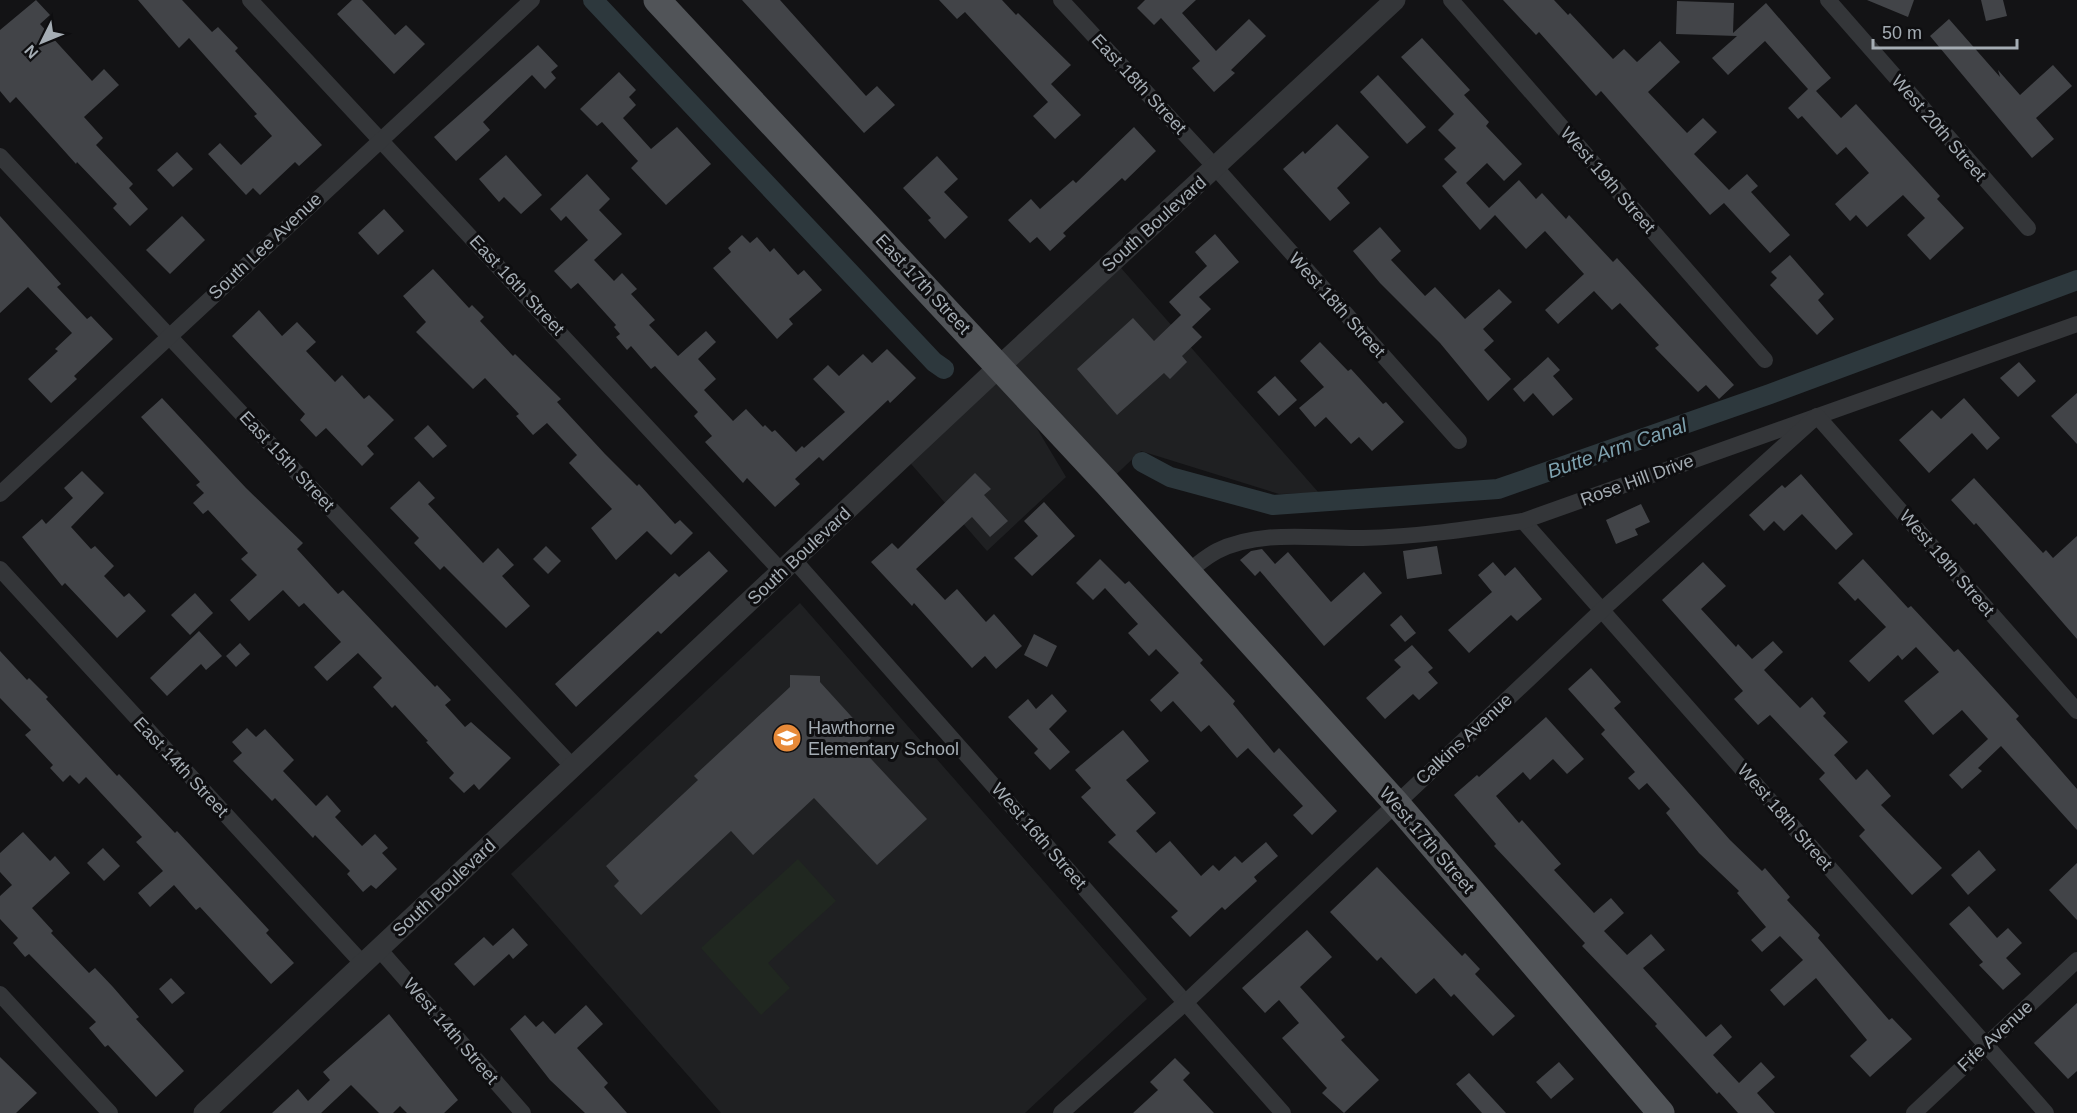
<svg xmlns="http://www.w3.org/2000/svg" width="2077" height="1113" font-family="Helvetica,sans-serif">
<rect width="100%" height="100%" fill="#131315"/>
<g fill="#1f2022">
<path d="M1114 260 1319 493 1279 494 1141 451 1107 483 1002 370 1066 477 987 551 905 457Z"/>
<path d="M800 603 1147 999 1025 1113H721L511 874Z"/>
</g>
<path fill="#202720" d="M798 859 836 901 768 963 790 988 761 1015 701 948Z"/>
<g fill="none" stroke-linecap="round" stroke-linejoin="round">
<g stroke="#2d383d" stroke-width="20">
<path d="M593 0 934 362 944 369"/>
<path d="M1142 462 1170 477 1273 505 1498 489 1770 394 2077 280"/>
</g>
</g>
<g fill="#424448">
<path d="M36 0 50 15 40 24 92 81 104 69 119 85 84 117 103 138 96 145 133 184 129 188 148 209 130 226 113 208 117 204 77 162 76 164 16 97 10 103 0 91V30Z"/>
<path d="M138 0H182L212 32 218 27 238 48 235 51 322 145 299 166 295 162 260 195 253 188 246 195 208 154 220 143 241 165 272 136 254 116 257 114 189 38 179 48Z"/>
<path d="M352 0H362L395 35 406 25 425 44 394 74 337 14Z"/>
<path d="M742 0H780L866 96 877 86 895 105 864 133Z"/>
<path d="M939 0H1002L1016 15 1018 13 1071 65 1051 84 1081 115 1055 139 1033 116 1048 102 965 12 957 19Z"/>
<path d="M1145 0H1196L1182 13 1216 51 1249 19 1266 36 1231 70 1235 73 1214 92 1192 68 1200 61 1161 18 1154 25 1137 8Z"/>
<path d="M1503 0H1554L1568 15 1570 13 1613 59 1624 49 1637 62 1660 41 1680 62 1648 92 1687 133 1703 118 1717 132 1694 154 1729 190 1747 174 1758 186 1751 192 1790 235 1770 253 1724 203 1710 215 1601 91 1596 96 1539 32 1536 35Z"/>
<path d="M1867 0H1914L1908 17Z"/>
<path d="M1981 0H2003L2007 16 1986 21Z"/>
<path d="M1677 1 1734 3 1733 33 1766 3 1831 78 1816 91 1841 118 1856 104 1940 196 1937 199 1964 228 1930 260 1907 235 1925 218 1903 195 1867 227 1856 215 1850 221 1835 204 1869 173 1846 147 1837 155 1802 116 1798 119 1788 108 1808 89 1765 41 1728 75 1712 58 1737 36 1676 34Z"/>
<path d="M1949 19 2000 77 1998 70 2020 95 2053 65 2072 86 2036 118 2054 139 2032 158 1930 36Z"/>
<path d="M1422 38 1470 90 1464 95 1489 122 1486 126 1522 164 1504 181 1487 163 1466 183 1489 208 1519 180 1536 199 1542 193 1566 219 1569 215 1613 262 1617 258 1734 385 1719 399 1706 385 1698 392 1655 348 1659 345 1620 303 1612 310 1594 291 1558 324 1545 310 1584 274 1545 231 1526 249 1495 215 1480 230 1442 186 1457 172 1444 159 1456 148 1438 130 1454 114 1401 57Z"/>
<path d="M538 45 558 66 551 72 556 78 545 89 532 75 483 122 490 130 456 161 434 137Z"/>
<path d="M619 72 636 90 629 97 636 105 623 118 651 149 677 127 711 164 666 205 631 168 638 161 602 122 597 126 580 109Z"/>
<path d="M1378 75 1426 127 1407 144 1360 92Z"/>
<path d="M1337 124 1369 157 1337 188 1350 203 1330 221 1283 169 1303 151 1305 154Z"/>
<path d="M1134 127 1156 151 1125 181 1122 178 1063 233 1066 236 1050 251 1037 237 1030 243 1008 220 1031 199 1040 209 1073 180 1076 183Z"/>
<path d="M177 152 193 169 173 187 157 170Z"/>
<path d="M506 155 542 195 521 214 504 197 499 202 479 179Z"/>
<path d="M937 156 958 179 944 192 968 217 945 239 928 220 931 218 903 188Z"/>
<path d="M587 174 610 199 599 210 622 234 594 260 614 281 622 273 637 289 631 294 655 320 649 325 678 356 706 331 716 342 698 359 716 379 704 390 733 421 746 409 763 427 765 425 772 432 775 430 796 452 802 446 804 448 845 412 813 379 828 365 839 376 863 354 872 363 887 349 916 378 890 403 888 400 823 461 819 457 795 479 800 484 775 507 747 478 743 483 705 442 712 436 694 416 698 412 655 366 651 369 631 346 627 350 616 337 620 334 614 327 616 325 578 283 571 289 554 271 588 240 566 216 561 221 550 209Z"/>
<path d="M384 209 404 231 378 255 358 233Z"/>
<path d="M0 216 61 284 57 287 87 319 91 316 113 339 74 376 77 379 51 403 28 379 58 351 55 349 72 333 28 287 0 313Z"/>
<path d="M182 216 205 240 170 274 146 250Z"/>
<path d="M1380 227 1401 251 1391 260 1425 296 1435 287 1465 319 1499 289 1512 302 1483 329 1494 341 1484 350 1511 379 1488 401 1440 343 1380 283 1353 251Z"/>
<path d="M1215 234 1239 262 1199 297 1211 309 1192 327 1202 337 1182 356 1187 362 1170 379 1164 373 1117 415 1077 369 1133 318 1154 341 1181 315 1169 302 1207 266 1195 252Z"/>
<path d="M742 235 750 243 757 237 770 252 774 248 798 275 804 270 822 290 789 319 793 324 777 339 713 268 731 252 728 248Z"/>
<path d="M1790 255 1824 294 1818 300 1834 319 1817 335 1770 285 1777 278 1771 272Z"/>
<path d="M433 269 469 308 472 305 484 317 480 321 513 356 515 354 561 399 557 402 605 454 637 486 639 484 675 524 680 520 693 533 671 555 647 531 616 560 591 528 612 509 569 463 577 455 547 423 533 435 516 416 519 414 485 378 473 389 416 332 426 322 403 296Z"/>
<path d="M259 310 282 336 297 322 316 342 306 351 335 382 342 375 364 399 369 395 394 420 367 446 374 454 362 466 326 428 316 437 300 420 305 414 232 336Z"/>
<path d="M1320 342 1348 371 1351 369 1383 404 1386 402 1404 422 1372 451 1359 437 1351 444 1326 417 1315 427 1299 408 1324 387 1300 361Z"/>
<path d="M1548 357 1560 370 1553 376 1573 399 1553 416 1533 393 1524 402 1513 389Z"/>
<path d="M2019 362 2036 381 2018 397 2000 378Z"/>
<path d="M1275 376 1297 400 1279 416 1257 392Z"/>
<path d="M2077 393V444L2051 416Z"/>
<path d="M162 398 246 488 303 543 297 549 338 594 343 590 435 687 437 685 451 700 445 705 465 727 471 722 511 758 479 790 474 784 464 793 449 778 454 773 426 742 428 741 395 705 392 708 373 687 382 678 358 653 327 681 314 667 341 642 304 603 299 607 283 590 249 621 230 600 257 575 241 559 248 553 208 510 203 514 193 503 204 493 196 485 200 482 141 417Z"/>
<path d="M1964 398 2000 438 1987 450 1972 433 1929 473 1899 440 1932 410 1941 419Z"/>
<path d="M428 425 447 446 433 458 414 438Z"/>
<path d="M82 471 104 493 71 527 91 549 95 546 114 566 104 576 124 597 129 593 146 611 117 638 65 583 62 586 22 537 42 519 46 524 73 498 64 488Z"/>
<path d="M975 473 991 489 984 495 1008 521 990 537 972 517 916 569 945 600 957 589 986 622 994 614 1022 646 996 669 985 656 972 668 914 603 912 606 871 562 892 543 898 549Z"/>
<path d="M1801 474 1853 534 1836 550 1802 514 1784 531 1774 521 1764 531 1749 515 1782 485 1785 488Z"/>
<path d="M1974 478 2043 553 2046 550 2053 558 2077 536V639L1976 523 1974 525 1951 500Z"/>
<path d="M419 481 435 498 428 504 483 563 498 548 514 565 502 576 530 606 506 628 444 566 440 570 414 543 419 538 390 508Z"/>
<path d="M1044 502 1075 536 1032 576 1014 558 1038 536 1024 521Z"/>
<path d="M1641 504 1650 522 1635 529 1638 535 1616 544 1606 520Z"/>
<path d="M546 546 561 561 548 574 533 559Z"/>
<path d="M1437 546 1442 574 1407 579 1403 551Z"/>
<path d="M1262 549 1275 564 1288 552 1331 602 1364 572 1382 593 1324 646 1260 571 1255 576 1240 560 1251 551Z"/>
<path d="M709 551 728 571 661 634 658 631 576 707 555 684 675 573 679 577Z"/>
<path d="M1100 559 1125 584 1129 581 1203 660 1200 663 1235 701 1233 704 1274 753 1279 748 1337 811 1312 835 1293 815 1303 806 1248 748 1237 758 1209 725 1201 732 1173 701 1161 712 1150 700 1179 673 1156 649 1149 656 1128 633 1138 624 1105 588 1093 600 1076 583Z"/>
<path d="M1863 559 1908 608 1911 606 1954 652 1958 649 2019 716 2016 719 2077 789V830L2001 746 1978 768 1982 771 1962 789 1949 775 1988 739 1962 710 1933 735 1904 701 1939 672 1916 647 1902 660 1898 655 1869 682 1849 661 1886 627 1858 598 1855 601 1838 583Z"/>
<path d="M1493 562 1505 576 1515 567 1542 599 1517 621 1511 615 1469 653 1448 630 1492 592 1478 575Z"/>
<path d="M1703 562 1726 586 1701 609 1736 647 1738 644 1752 659 1773 641 1783 652 1764 670 1800 708 1812 697 1826 713 1823 716 1848 742 1834 755 1856 780 1867 769 1891 796 1881 805 1942 868 1912 895 1859 836 1865 830 1819 779 1825 773 1770 715 1758 725 1734 699 1743 691 1662 600Z"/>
<path d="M195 593 213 613 190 635 171 615Z"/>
<path d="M1401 615 1416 633 1405 642 1390 625Z"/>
<path d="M199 631 222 656 206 670 201 664 167 696 150 678Z"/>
<path d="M1034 634 1057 646 1047 667 1024 655Z"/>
<path d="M240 643 250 654 236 667 226 656Z"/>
<path d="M1412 645 1433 668 1428 672 1438 683 1419 700 1413 694 1385 719 1366 698 1401 667 1394 660Z"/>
<path d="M0 651 27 680 29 678 48 697 46 699 117 776 119 774 175 833 177 831 269 930 266 933 294 963 271 984 200 907 196 910 174 885 150 907 138 893 163 871 136 842 142 837 86 777 79 784 70 775 63 782 50 768 53 765 25 735 31 730 0 698Z"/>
<path d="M1591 668 1621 702 1614 708 1730 840 1762 871 1765 868 1790 897 1787 900 1820 935 1818 938 1849 974 1889 1020 1892 1018 1912 1039 1870 1077 1850 1056 1867 1040 1816 978 1784 1006 1770 990 1803 960 1780 936 1762 952 1751 940 1766 927 1737 893 1739 891 1699 853 1666 813 1670 809 1647 783 1639 790 1628 778 1635 772 1601 734 1605 730 1568 689Z"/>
<path d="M790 675 820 676V682L871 738 860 747 927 819 877 865 814 798 753 855 731 831 641 915 614 886 619 881 606 866 698 780 694 776 790 687Z"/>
<path d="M1052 694 1067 711 1049 729 1070 752 1050 770 1034 753 1038 749 1008 717 1028 699 1036 709Z"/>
<path d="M1546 717 1584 759 1567 774 1553 759 1530 780 1523 772 1496 796 1519 823 1522 820 1561 864 1554 870 1594 913 1611 898 1624 913 1604 931 1627 955 1651 934 1665 950 1643 968 1706 1037 1721 1024 1732 1037 1713 1055 1739 1083 1761 1062 1775 1077 1757 1093 1775 1113H1738L1719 1092 1717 1094 1655 1026 1657 1024 1582 946 1585 943 1494 846 1496 844 1454 795 1477 775 1479 777Z"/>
<path d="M247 728 256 737 265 729 294 760 283 771 316 806 327 795 341 811 335 817 362 846 375 834 388 848 382 853 397 869 376 889 371 885 363 892 347 874 350 871 315 835 313 838 275 798 272 801 233 761 242 753 232 742Z"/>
<path d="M1123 730 1149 761 1126 780 1156 813 1136 831 1156 853 1170 841 1201 876 1213 865 1219 871 1235 856 1242 863 1266 842 1278 856 1254 877 1257 881 1225 910 1222 907 1190 937 1171 917 1178 911 1108 842 1116 835 1081 797 1091 788 1075 770Z"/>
<path d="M23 832 50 861 55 856 70 873 32 908 53 931 51 933 89 973 95 968 113 987 139 1017 136 1019 184 1071 156 1097 108 1045 105 1047 89 1028 96 1022 29 954 25 957 13 943 18 938 0 919V896L12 885 0 872V853Z"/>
<path d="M103 848 120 866 104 881 87 863Z"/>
<path d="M1979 850 1996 870 1968 895 1951 875Z"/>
<path d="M2077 863V920L2049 890Z"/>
<path d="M1377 867 1462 956 1465 953 1480 969 1475 974 1515 1016 1493 1036 1454 994 1451 997 1434 978 1416 994 1381 957 1377 961 1330 912Z"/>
<path d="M1969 906 1997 938 2008 928 2022 943 2006 958 2021 974 2003 990 1979 965 1983 962 1949 924Z"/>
<path d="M513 928 528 945 513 959 509 954 474 986 454 964 484 937 493 946Z"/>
<path d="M1307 930 1332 957 1300 987 1345 1037 1341 1040 1379 1080 1344 1113 1322 1093 1327 1088 1282 1038 1299 1023 1279 1000 1265 1013 1242 988Z"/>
<path d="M171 978 185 993 172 1004 159 989Z"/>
<path d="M2077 1003V1071L2068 1079 2034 1043Z"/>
<path d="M586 1005 603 1024 577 1048 608 1083 604 1087 627 1113H585L550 1080 510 1029 525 1015 536 1027 543 1021 555 1034Z"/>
<path d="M389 1014 458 1100 444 1113H407L400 1106 393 1113H379L351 1085 321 1113H272L298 1089 308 1101 330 1080 323 1072Z"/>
<path d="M0 1057 37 1093 16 1113H0Z"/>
<path d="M1175 1058 1190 1073 1183 1080 1214 1113H1133L1158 1090 1150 1082Z"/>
<path d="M1559 1062 1574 1079 1551 1099 1536 1082Z"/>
<path d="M1469 1073 1506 1113H1482L1456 1084Z"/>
</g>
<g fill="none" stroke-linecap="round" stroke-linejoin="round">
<g stroke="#343639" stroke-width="16">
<path d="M250 0 782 572"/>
<path d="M1061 0 1216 168 1459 441"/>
<path d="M1451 0 1765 360"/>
<path d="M1828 0 2028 228"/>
<path d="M0 156 573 767"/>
<path d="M0 494 532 0"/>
<path d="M1523 521 2046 1113"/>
<path d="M794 560 1283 1113"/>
<path d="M0 569 363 964"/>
<path d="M1187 572C1197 565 1207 556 1217 551 1261 529 1315 539 1363 538 1416 537 1470 529 1523 521L2077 324"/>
<path d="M379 949 523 1113"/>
<path d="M0 994 110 1113"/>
<path d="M1061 1113 1186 1002 1602 610 1817 416 2077 711"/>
<path d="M1914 1113 2077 960"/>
</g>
<path stroke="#343639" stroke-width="21" d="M204 1113 1000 366 1395 0"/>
<path stroke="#515458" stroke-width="27" d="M657 0 1107 483 1396 803 1661 1113"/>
</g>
<defs>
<g id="school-disc" transform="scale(1.5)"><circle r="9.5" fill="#e78a39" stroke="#0e0e10"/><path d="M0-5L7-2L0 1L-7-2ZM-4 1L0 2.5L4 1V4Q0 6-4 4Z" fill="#fff"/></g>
</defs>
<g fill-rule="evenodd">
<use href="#school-disc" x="787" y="738"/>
</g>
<g text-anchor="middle" stroke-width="6" stroke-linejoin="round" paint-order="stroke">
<g font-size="18" fill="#a5adb4" stroke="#0e0e10">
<text transform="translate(1139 84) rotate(47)" y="6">East 18th Street</text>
<text transform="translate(1939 128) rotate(49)" y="6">West 20th Street</text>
<text transform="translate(1608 180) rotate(49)" y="6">West 19th Street</text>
<text transform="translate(1154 224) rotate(-42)" y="6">South Boulevard</text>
<text transform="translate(265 246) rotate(-43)" y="6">South Lee Avenue</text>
<text transform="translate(923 284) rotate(47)" y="6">East 17th Street</text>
<text transform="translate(517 285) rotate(47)" y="6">East 16th Street</text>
<text transform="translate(1337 305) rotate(48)" y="6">West 18th Street</text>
<text transform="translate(287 461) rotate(47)" y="6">East 15th Street</text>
<text transform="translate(1637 480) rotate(-20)" y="6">Rose Hill Drive</text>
<text transform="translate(799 556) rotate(-43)" y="6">South Boulevard</text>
<text transform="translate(1947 563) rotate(49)" y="6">West 19th Street</text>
<text transform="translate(1464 739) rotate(-43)" y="6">Calkins Avenue</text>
<text transform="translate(181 767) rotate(47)" y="6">East 14th Street</text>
<text transform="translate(1785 817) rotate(49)" y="6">West 18th Street</text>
<text transform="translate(1039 836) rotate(49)" y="6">West 16th Street</text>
<text transform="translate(1427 840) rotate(49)" y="6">West 17th Street</text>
<text transform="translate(444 888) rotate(-43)" y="6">South Boulevard</text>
<text transform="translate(451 1031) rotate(49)" y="6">West 14th Street</text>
<text transform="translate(1995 1036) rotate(-43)" y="6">Fife Avenue</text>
</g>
<g font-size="18" fill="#a5adb4" stroke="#0e0e10" text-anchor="start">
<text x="808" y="734">Hawthorne<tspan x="808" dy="21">Elementary School</tspan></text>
</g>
<g font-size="20" font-style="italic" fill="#7ea1ae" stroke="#0e0e10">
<text transform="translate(1617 448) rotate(-19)" y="7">Butte Arm Canal</text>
</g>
</g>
<g transform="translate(42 42) rotate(227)" stroke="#0e0e10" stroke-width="4.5" paint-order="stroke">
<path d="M0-4.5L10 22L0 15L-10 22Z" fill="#a5adb4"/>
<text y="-9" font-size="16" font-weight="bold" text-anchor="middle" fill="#a5adb4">N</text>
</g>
<path d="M1873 39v9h144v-9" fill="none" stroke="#a5adb4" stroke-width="3"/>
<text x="1882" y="39" font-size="18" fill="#a5adb4" stroke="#0e0e10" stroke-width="4.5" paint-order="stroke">50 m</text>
</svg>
